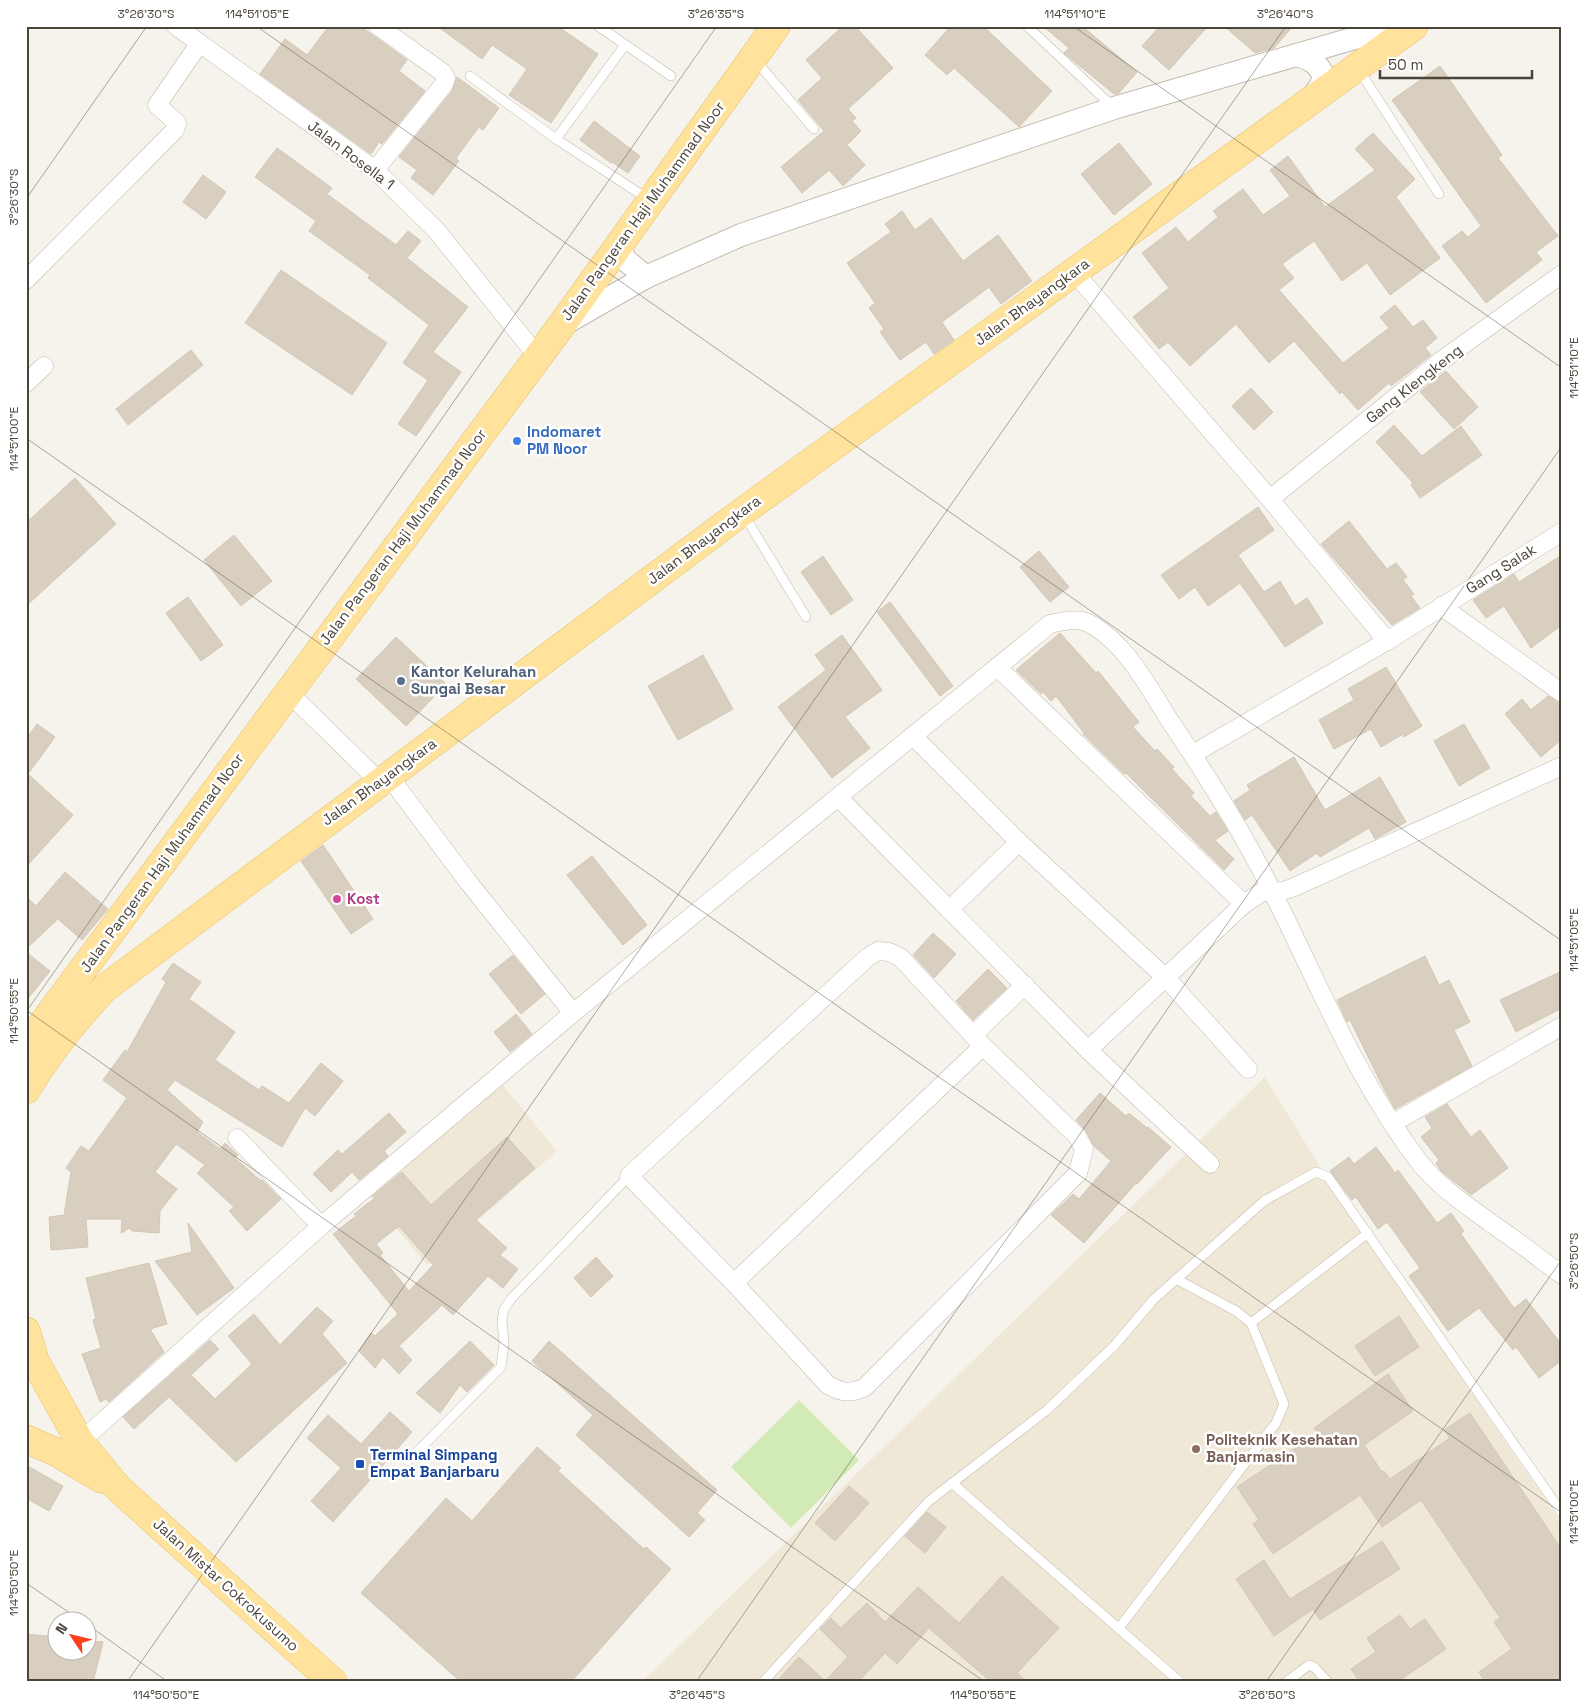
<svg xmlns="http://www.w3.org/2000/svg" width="1588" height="1708" font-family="'Space Grotesk',sans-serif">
<rect width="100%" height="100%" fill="#f6f3ec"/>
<g fill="#efe8d6">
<path d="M1265 1077 1345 1208 1562 1524V1682H642Z"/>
<path d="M501 1083 557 1151 427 1265 366 1192Z"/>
</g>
<path fill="#d2eab5" d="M799 1400 859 1460 791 1528 731 1467Z"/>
<g fill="#d8cfc1" stroke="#d3c7b4" fill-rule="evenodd">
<path d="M329 26H360L407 60 399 71 425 91 382 144 379 142 371 154 260 74 285 39 307 55Z"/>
<path d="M437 26H557L598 54 551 123 509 95 527 69 492 45 482 59Z"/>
<path d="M843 26H855L893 68 848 109 856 118 852 121 861 131 847 145 865 165 843 186 829 170 802 193 781 167 824 131 798 100 822 78 806 60Z"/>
<path d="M951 26H983L1052 91 1019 127 954 68 947 75 925 55Z"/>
<path d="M1043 26H1082L1137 72 1119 93 1114 94 1064 53 1069 48Z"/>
<path d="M1160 26H1208L1169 70 1142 46Z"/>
<path d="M1224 26H1293L1274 48 1255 53Z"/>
<path d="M1440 66 1502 155 1498 158 1558 236 1536 252 1542 260 1486 303 1442 246 1462 231 1468 237 1481 226 1392 100Z"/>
<path d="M457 77 499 108 483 130 479 127 456 158 459 161 433 195 411 178 417 170 399 157 452 91Z"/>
<path d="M594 121 640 156 628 173 612 162 611 163 580 140Z"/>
<path d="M1373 133 1415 179 1396 197 1440 258 1390 295 1367 263 1342 281 1314 241 1282 264 1294 278 1279 290 1343 363 1389 328 1380 317 1395 305 1413 327 1423 320 1437 338 1425 348 1431 355 1391 386 1389 383 1358 410 1342 392 1340 394 1294 341 1269 363 1236 324 1190 366 1168 342 1159 349 1133 317 1169 288 1142 253 1176 227 1188 242 1218 217 1213 211 1243 189 1263 215 1290 196 1270 170 1288 156 1325 207 1375 170 1355 149Z"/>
<path d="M1119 143 1152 184 1114 215 1081 174Z"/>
<path d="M277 148 332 188 327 194 396 245 408 231 421 241 407 258 468 307 433 352 461 372 416 436 398 424 428 380 403 363 429 325 368 278 370 275 309 231 316 221 255 177Z"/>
<path d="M203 175 226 192 206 219 183 202Z"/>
<path d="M902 211 915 230 931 218 963 261 998 235 1032 281 1001 304 989 287 942 322 954 340 934 354 926 342 900 360 880 332 884 329 869 308 875 303 847 263 891 232 885 224Z"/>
<path d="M281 270 387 343 352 395 245 323Z"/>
<path d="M191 350 203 365 128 425 116 409Z"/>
<path d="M1446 371 1478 407 1454 429 1420 392Z"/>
<path d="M1251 388 1273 412 1254 430 1232 406Z"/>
<path d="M1394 425 1422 456 1461 426 1482 455 1420 498 1411 485 1413 483 1376 442Z"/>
<path d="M75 478 116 524 26 606V523Z"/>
<path d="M1258 507 1274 530 1238 555 1264 592 1280 581 1295 606 1307 598 1323 623 1285 647 1240 583 1208 606 1195 587 1179 599 1161 575Z"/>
<path d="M1349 521 1387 569 1396 563 1407 577 1403 580 1414 594 1411 596 1420 608 1392 625 1321 544Z"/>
<path d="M234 535 272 581 241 606 204 560Z"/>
<path d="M1039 551 1069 587 1050 602 1020 567Z"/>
<path d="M1562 555V625L1531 648 1504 606 1486 618 1473 600 1514 574 1519 582Z"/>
<path d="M823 556 853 600 831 615 801 572Z"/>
<path d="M188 597 223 645 201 661 166 613Z"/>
<path d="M890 602 953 686 940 696 877 612Z"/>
<path d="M1060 633 1096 673 1098 671 1139 722 1133 727 1155 751 1157 749 1174 767 1172 769 1194 793 1191 796 1210 816 1216 812 1228 831 1215 840 1234 859 1224 870 1126 773 1124 774 1083 734 1084 733 1056 696 1051 701 1043 692 1041 694 1016 670Z"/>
<path d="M842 635 882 690 845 717 870 748 832 778 778 707 826 670 815 655Z"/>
<path d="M396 637 446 684 406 726 356 679Z"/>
<path d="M703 655 733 709 678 740 648 686Z"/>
<path d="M1386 667 1422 726 1404 737 1403 734 1381 747 1371 729 1334 749 1319 720 1354 700 1348 689Z"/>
<path d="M1548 696 1562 704V739L1541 757 1505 714 1522 699 1531 710Z"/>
<path d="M37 724 55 737 28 774 73 815 26 867V739Z"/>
<path d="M1464 724 1490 768 1459 786 1434 741Z"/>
<path d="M1294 757 1325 810 1380 777 1406 822 1375 839 1369 828 1320 857 1317 853 1290 871 1252 815 1245 820 1234 801 1250 790 1247 785Z"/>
<path d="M323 845 373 919 351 934 301 861Z"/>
<path d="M592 856 647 925 623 945 567 875Z"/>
<path d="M65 872 108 909 82 940 58 919 26 949V896L36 906Z"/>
<path d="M933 933 956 954 934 978 913 955Z"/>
<path d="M26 952 50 971 26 1001Z"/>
<path d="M513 955 545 994 521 1014 489 974Z"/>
<path d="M1425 956 1439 985 1449 980 1470 1022 1454 1030 1472 1066 1395 1109 1384 1089 1350 1020 1347 1022 1337 1000Z"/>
<path d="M173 963 201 982 189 999 235 1032 215 1060 259 1090 262 1086 289 1103 321 1063 343 1081 315 1116 305 1108 282 1147 175 1080 167 1090 203 1122 197 1132 220 1149 225 1143 238 1155 235 1158 261 1181 262 1180 281 1199 247 1231 229 1211 234 1207 197 1173 205 1165 176 1144 155 1172 177 1189 160 1211 159 1233 132 1231 130 1228 121 1233 122 1219H86L88 1247 51 1250 49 1217 64 1215 71 1172 66 1168 81 1146 89 1151 127 1098 103 1080 125 1050 127 1052 166 982 162 979Z"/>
<path d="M988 969 1007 988 973 1020 956 1001Z"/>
<path d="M1562 971V1008L1516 1032 1500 1000Z"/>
<path d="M516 1014 532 1034 510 1052 494 1032Z"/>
<path d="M1100 1093 1126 1116 1129 1113 1147 1128 1148 1127 1171 1147 1137 1184 1136 1183 1084 1243 1051 1215 1073 1194 1079 1199 1111 1161 1094 1146 1086 1131 1076 1120Z"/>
<path d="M1447 1104 1471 1137 1480 1130 1508 1168 1471 1195 1441 1171 1436 1163 1439 1160 1421 1137 1432 1128 1425 1117Z"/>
<path d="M389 1113 406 1132 384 1151 388 1156 359 1180 352 1172 331 1192 313 1174 338 1150 342 1154Z"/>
<path d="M507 1137 535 1168 476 1220 507 1248 500 1255 518 1269 503 1288 488 1276 453 1315 442 1305 399 1346 412 1360 399 1374 383 1357 375 1368 359 1351 371 1333 375 1336 398 1314 333 1234 356 1216 354 1214 375 1198 373 1196 402 1172 431 1205ZM399 1226 433 1265 409 1291 380 1255 383 1253 376 1244Z"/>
<path d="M1376 1147 1395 1173 1398 1170 1437 1223 1451 1213 1464 1231 1461 1234 1514 1308 1526 1299 1562 1345V1360L1539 1378 1516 1347 1513 1350 1479 1308 1448 1331 1409 1276 1420 1268 1387 1222 1378 1229 1356 1197 1352 1200 1330 1171 1349 1157 1354 1164Z"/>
<path d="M188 1223 234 1288 197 1315 155 1261 192 1252Z"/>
<path d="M596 1257 613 1276 591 1297 574 1278Z"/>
<path d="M149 1263 167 1324 150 1329 164 1352 109 1402 106 1399 100 1402 82 1354 101 1348 93 1320 96 1319 86 1278Z"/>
<path d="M317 1307 333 1321 322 1334 347 1363 236 1462 169 1397 134 1429 123 1417 210 1340 219 1349 191 1375 215 1399 252 1364 228 1336 254 1314 280 1345Z"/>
<path d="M1399 1316 1419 1347 1375 1376 1355 1346Z"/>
<path d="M470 1341 494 1365 467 1392 460 1385 440 1413 416 1393Z"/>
<path d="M549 1341 717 1490 697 1513 705 1520 689 1537 576 1435 593 1415 532 1361Z"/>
<path d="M1388 1374 1413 1411 1364 1445 1382 1472 1384 1471 1390 1479 1450 1438 1444 1430 1470 1413 1562 1550V1682H1485L1479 1672 1512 1649 1494 1622 1500 1618 1421 1500 1382 1527 1360 1495 1273 1554 1253 1524 1259 1520 1237 1487 1318 1433 1314 1428Z"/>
<path d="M390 1412 412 1432 333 1522 311 1501 341 1468 307 1438 328 1415 361 1444Z"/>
<path d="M537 1447 561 1468 558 1471 644 1549 646 1547 671 1569 571 1682H461L361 1593 446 1498 472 1521Z"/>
<path d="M26 1465 63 1486 49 1511 26 1498Z"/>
<path d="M849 1486 869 1503 835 1541 815 1523Z"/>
<path d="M927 1512 946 1527 925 1553 905 1536Z"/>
<path d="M1382 1541 1400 1569 1320 1620 1313 1609 1274 1636 1236 1579 1264 1560 1290 1599Z"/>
<path d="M1002 1576 1059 1628 1017 1673 1027 1682H991L929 1628 897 1664 885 1653 858 1682H776L799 1657 825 1681 848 1657 820 1629 831 1618 841 1628 867 1603 885 1622 918 1587 959 1623Z"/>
<path d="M1400 1615 1410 1629 1425 1619 1446 1649 1397 1682H1360L1351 1669 1376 1652 1367 1638Z"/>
<path d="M26 1634 58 1637V1650H88V1641L103 1642 93 1682H26Z"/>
</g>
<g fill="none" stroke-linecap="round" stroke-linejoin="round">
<g stroke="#c2bbae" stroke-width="10">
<g id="service">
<path d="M598 26 671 76"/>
<path d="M1027 26 1112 106"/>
<path d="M756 61 814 129"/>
<path d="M1359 70 1439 194"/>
<path d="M470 76 556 139 648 199"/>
<path d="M556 139 625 45"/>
<path d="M744 515 806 617"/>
<path d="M1251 1323 1368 1233"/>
<path d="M408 1461 501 1367 504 1344 502 1320 504 1309 511 1299 629 1176"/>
<path d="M952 1483 1180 1682"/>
<path d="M1119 1628 1276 1423 1284 1404 1251 1323 1236 1311 1176 1279"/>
<path d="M763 1682 929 1501 1047 1410 1114 1346 1154 1299 1264 1201 1316 1172 1328 1177 1562 1513"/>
<path d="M1286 1682 1309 1665 1314 1667 1328 1682"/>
</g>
</g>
<g stroke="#c2bbae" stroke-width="19">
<g id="minor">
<path d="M176 26 375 170 436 230 538 357"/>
<path d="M375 170 444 84 446 78 442 72 378 26"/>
<path d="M1074 272 1270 499 1387 641"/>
<path d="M26 280 175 130 177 123 157 105 199 44"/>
<path d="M26 383 44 366"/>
<path d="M1270 499 1442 360 1562 274"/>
<path d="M1441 606 1562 693"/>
<path d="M997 667 1244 904"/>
<path d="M288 692 379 781"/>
<path d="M913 736 1019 842 1167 979 1248 1069"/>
<path d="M1193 754 1387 641 1562 532"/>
<path d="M388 775 469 883 573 1013"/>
<path d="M838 797 1088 1050 1210 1164"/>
<path d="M949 910 1019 842"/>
<path d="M878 951 889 952 900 957 983 1046 734 1283 629 1176 868 957Z"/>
<path d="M973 1035 1025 985"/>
<path d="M1088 1050 1244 904 1262 892 1282 891 1292 888 1562 766"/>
<path d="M1393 1123 1562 1026"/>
<path d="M237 1138 321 1226"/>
<path d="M734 1283 828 1385C842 1393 851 1394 865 1387L1078 1173 1084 1149 1077 1136 983 1046"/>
<path d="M80 1442 321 1226 573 1013 1050 624C1063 621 1080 617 1092 625 1127 645 1149 688 1170 721 1201 767 1232 815 1258 864 1312 965 1350 1072 1420 1163 1440 1188 1467 1205 1492 1224 1516 1240 1539 1258 1562 1275"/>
</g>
</g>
<g stroke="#c2bbae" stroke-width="24">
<g id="tertiary">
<path d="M1296 55C1311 59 1318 63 1324 77L1320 87 1309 101"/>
<path d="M621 240 623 258 646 277"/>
<path d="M564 324 646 277 741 235 1114 108 1396 26"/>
</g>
</g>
<g stroke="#e6c16a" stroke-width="29">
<g id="primary">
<path d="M26 1046 561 326 776 26"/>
<path d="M26 1090C49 1052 74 1020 105 988L742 512 1414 26"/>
<path d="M26 1331 35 1361 80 1442 118 1488 333 1682"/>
<path d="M26 1439 56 1452 102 1479"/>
</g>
</g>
<use href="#service" stroke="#fff" stroke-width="9"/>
<use href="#minor" stroke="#fff" stroke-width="18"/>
<use href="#tertiary" stroke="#fff" stroke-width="22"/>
<use href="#primary" stroke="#ffe39c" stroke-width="28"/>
</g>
<path fill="none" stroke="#4b4439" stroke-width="1" stroke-opacity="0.45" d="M256 26 1562 941M1073 26 1562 368M26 199 147 26M26 438 1562 1513M26 1010 985 1682M26 1012 717 26M26 1583 80 1620M88 1625 168 1682M127 1682 1286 26M696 1682 1562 446M1266 1682 1562 1259"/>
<circle fill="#3f7fe0" stroke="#fff" stroke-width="2" cx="517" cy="441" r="5"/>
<circle fill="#5c6f8a" stroke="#fff" stroke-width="2" cx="401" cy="681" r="5"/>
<circle fill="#d1479c" stroke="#fff" stroke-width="2" cx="337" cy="899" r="5"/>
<circle fill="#8d6e63" stroke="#fff" stroke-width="2" cx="1196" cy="1449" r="5"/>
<rect fill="#1a4fb4" stroke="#fff" stroke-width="2" x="355" y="1459" width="10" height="10" rx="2.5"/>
<g text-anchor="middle" stroke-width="5" stroke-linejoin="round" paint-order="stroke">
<g font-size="15" fill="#4b4439" stroke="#fff">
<text transform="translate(351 155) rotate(37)" y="5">Jalan Rosella 1</text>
<text transform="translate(643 211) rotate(-54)" y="5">Jalan Pangeran Haji Muhammad Noor</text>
<text transform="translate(1032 302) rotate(-36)" y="5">Jalan Bhayangkara</text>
<text transform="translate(1414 384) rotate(-38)" y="5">Gang Klengkeng</text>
<text transform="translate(403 537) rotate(-53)" y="5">Jalan Pangeran Haji Muhammad Noor</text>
<text transform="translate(704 540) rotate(-37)" y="5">Jalan Bhayangkara</text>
<text transform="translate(1501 569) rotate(-32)" y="5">Gang Salak</text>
<text transform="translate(379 782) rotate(-36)" y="5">Jalan Bhayangkara</text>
<text transform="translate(162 863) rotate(-54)" y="5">Jalan Pangeran Haji Muhammad Noor</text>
<text transform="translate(226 1585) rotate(42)" y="5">Jalan Mistar Cokrokusumo</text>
</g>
<g font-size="15" font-weight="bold" fill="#366cbe" stroke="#fff" text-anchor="start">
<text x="527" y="437">Indomaret<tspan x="527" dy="17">PM Noor</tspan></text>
</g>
<g font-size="15" font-weight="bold" fill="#4e5e75" stroke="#fff" text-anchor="start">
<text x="411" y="677">Kantor Kelurahan<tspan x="411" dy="17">Sungai Besar</tspan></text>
</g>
<g font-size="15" font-weight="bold" fill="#b23c85" stroke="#fff" text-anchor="start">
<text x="347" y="904">Kost</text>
</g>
<g font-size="15" font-weight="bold" fill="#785e54" stroke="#fff" text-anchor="start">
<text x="1206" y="1445">Politeknik Kesehatan<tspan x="1206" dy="17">Banjarmasin</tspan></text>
</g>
<g font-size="15" font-weight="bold" fill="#164399" stroke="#fff" text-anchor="start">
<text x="370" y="1460">Terminal Simpang<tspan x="370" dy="17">Empat Banjarbaru</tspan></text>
</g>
</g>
<rect width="1588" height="1708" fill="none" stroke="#ffffff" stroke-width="55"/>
<g transform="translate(72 1636) rotate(305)"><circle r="24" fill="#ffffff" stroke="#b7b4b0"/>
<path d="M0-4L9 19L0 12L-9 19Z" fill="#fc3f1d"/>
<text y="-8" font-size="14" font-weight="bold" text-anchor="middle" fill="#4b4439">N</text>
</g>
<path d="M1380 70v8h152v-8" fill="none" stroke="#4b4439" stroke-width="2.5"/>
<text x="1388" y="70" font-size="15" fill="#4b4439" stroke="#ffffff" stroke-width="4" paint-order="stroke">50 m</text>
<rect x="28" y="28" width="1532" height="1652" fill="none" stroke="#4b4439" stroke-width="2"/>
<g font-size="12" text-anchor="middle" fill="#4b4439">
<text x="146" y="18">3°26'30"S</text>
<text x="257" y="18">114°51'05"E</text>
<text x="716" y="18">3°26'35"S</text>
<text x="1075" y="18">114°51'10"E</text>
<text x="1285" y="18">3°26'40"S</text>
<text transform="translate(14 197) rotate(-90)" y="4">3°26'30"S</text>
<text transform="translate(1574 368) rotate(-90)" y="4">114°51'10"E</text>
<text transform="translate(14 439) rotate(-90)" y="4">114°51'00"E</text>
<text transform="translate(1574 940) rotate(-90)" y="4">114°51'05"E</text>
<text transform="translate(14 1011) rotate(-90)" y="4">114°50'55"E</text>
<text transform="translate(1574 1261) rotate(-90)" y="4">3°26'50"S</text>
<text transform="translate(1574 1512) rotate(-90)" y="4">114°51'00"E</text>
<text transform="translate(14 1583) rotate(-90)" y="4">114°50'50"E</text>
<text x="166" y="1699">114°50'50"E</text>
<text x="697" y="1699">3°26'45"S</text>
<text x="983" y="1699">114°50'55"E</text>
<text x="1267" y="1699">3°26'50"S</text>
</g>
</svg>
